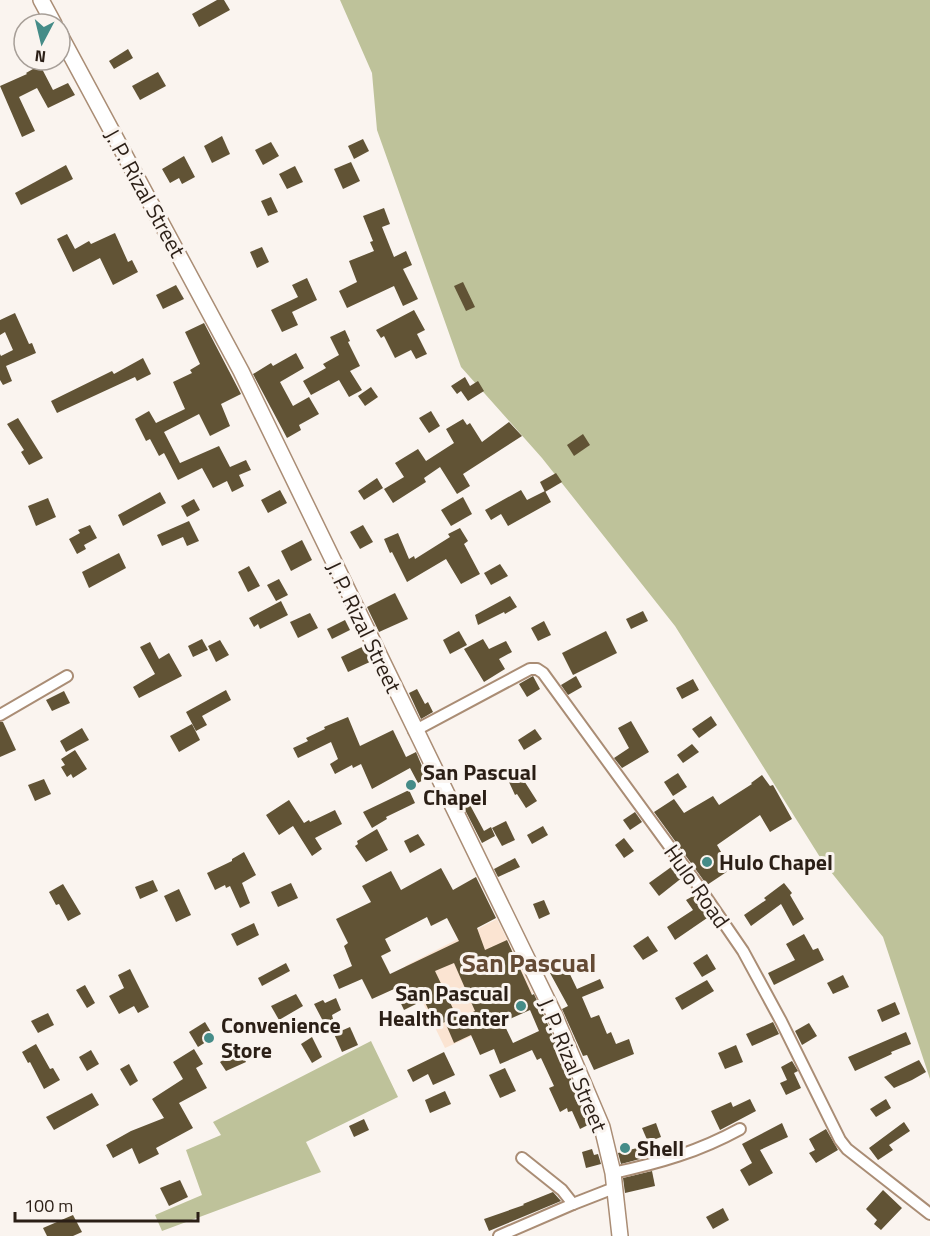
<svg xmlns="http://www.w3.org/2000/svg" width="930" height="1236" font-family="'Titillium Web',sans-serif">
<rect width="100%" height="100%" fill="#faf4ef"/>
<path fill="#fbe4d2" d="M497 919 533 993 501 1007 506 1021 445 1048 405 966Z"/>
<g fill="#bec29a">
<path d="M340 0H930V1079L883 937 823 862 675 626 542 458 461 367 377 130 372 73Z"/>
<path d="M371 1041 398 1097 306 1142 321 1172 162 1231 155 1215 202 1195 186 1150 221 1135 213 1122Z"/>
</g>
<g fill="#615335" fill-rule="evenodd">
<path d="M217 0H224L230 10 199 27 192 14Z"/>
<path d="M128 49 133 58 114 69 109 61Z"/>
<path d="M40 65 53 90 68 83 75 95 48 108 37 88 19 97 35 131 22 137 0 86 27 74 26 73Z"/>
<path d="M158 72 166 86 140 100 132 86Z"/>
<path d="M222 136 230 154 212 163 204 146Z"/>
<path d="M363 139 369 151 354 159 348 146Z"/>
<path d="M271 142 279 156 263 165 255 150Z"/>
<path d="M184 156 195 177 182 184 179 178 170 183 162 169Z"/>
<path d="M351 162 360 181 343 189 334 169Z"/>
<path d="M66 165 73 179 21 205 15 193Z"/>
<path d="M295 166 303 182 287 189 279 174Z"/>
<path d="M271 197 278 212 268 216 261 201Z"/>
<path d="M384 208 390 224 382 227 394 257 406 251 412 265 403 269 418 299 403 306 394 286 347 308 339 291 357 282 349 261 374 251 370 242 373 241 363 216Z"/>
<path d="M115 233 128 262 132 260 138 272 113 285 100 258 73 272 57 239 67 234 75 249 89 241 91 244Z"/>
<path d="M262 247 269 262 257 268 250 252Z"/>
<path d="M307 278 317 300 292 312 298 325 282 332 271 310 298 297 292 285Z"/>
<path d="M463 282 475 307 466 311 454 286Z"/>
<path d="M176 285 184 299 163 309 156 295Z"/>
<path d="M414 310 425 330 417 334 427 354 416 359 411 350 395 358 384 336 381 338 376 330Z"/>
<path d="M15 313 29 344 32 343 36 353 6 366 12 381 3 385 0 380V354L1 356 13 350 5 332 0 335V320Z"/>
<path d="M204 323 241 394 221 404 230 426 210 436 199 414 164 432 180 463 219 446 230 467 246 460 251 470 239 475 244 486 232 492 227 481 213 488 202 468 178 480 164 453 159 456 150 439 146 441 135 419 149 411 156 423 185 409 173 382 192 373 190 370 200 364 185 332Z"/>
<path d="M345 330 350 341 348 342 360 366 350 371 362 390 349 397 339 380 311 395 303 381 326 368 323 364 339 355 330 337Z"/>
<path d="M296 353 304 368 280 382 293 406 309 397 319 414 299 425 301 430 287 438 253 374 271 363 273 366Z"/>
<path d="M143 358 151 374 137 381 135 377 57 413 51 401 112 371 114 374Z"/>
<path d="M465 377 470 386 478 381 484 391 468 401 461 391 457 394 451 386Z"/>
<path d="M371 387 378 397 365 406 358 396Z"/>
<path d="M431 411 440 426 429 433 419 418Z"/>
<path d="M18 418 43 458 29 465 21 452 24 450 7 424Z"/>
<path d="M463 419 467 425 470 423 482 442 509 422 522 436 463 474 470 486 457 494 440 467 424 478 426 482 393 503 384 489 404 477 395 463 418 449 426 461 454 443 446 429Z"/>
<path d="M583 434 590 445 574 456 567 445Z"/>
<path d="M556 473 562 482 545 492 540 482Z"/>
<path d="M377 478 383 488 364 500 358 491Z"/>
<path d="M280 490 287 503 268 513 261 500Z"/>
<path d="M521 490 527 500 545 491 551 502 508 526 501 514 491 520 485 510Z"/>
<path d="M160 492 166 503 123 526 118 515Z"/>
<path d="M463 497 472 514 451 526 441 510Z"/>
<path d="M48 498 56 517 36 526 28 506Z"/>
<path d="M194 499 200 510 187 517 181 506Z"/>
<path d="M189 521 199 541 187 546 183 537 162 546 157 535Z"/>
<path d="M90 525 97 538 84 545 86 549 77 554 69 539 80 533 78 530Z"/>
<path d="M363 525 373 542 360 549 350 532Z"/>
<path d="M460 528 468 541 464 544 480 574 461 584 446 559 407 582 392 552 390 553 384 539 398 533 409 559 414 556 415 559 450 537 448 534Z"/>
<path d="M302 540 312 560 291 571 281 551Z"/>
<path d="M119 553 126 568 89 588 82 572Z"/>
<path d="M500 564 508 576 491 585 484 573Z"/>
<path d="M249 566 260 586 248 592 238 572Z"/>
<path d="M279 579 288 595 276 601 267 585Z"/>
<path d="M395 593 408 619 379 632 367 607Z"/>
<path d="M510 596 517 607 505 614 504 612 478 625 475 615Z"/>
<path d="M281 601 288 615 260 629 258 624 254 627 249 618Z"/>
<path d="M643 611 648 621 631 629 626 619Z"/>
<path d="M310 613 318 628 298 638 290 622Z"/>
<path d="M345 620 350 630 332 639 327 629Z"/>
<path d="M544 621 551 635 538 641 531 628Z"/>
<path d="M459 631 467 645 450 654 443 640Z"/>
<path d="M606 631 617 653 573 675 562 653Z"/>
<path d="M202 639 208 650 193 657 188 646Z"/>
<path d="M483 639 489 649 506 641 512 652 499 659 505 669 484 682 464 649Z"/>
<path d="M220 640 229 655 216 662 208 646Z"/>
<path d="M150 642 159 659 169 653 182 676 139 698 133 687 155 674 140 647Z"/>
<path d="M364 646 372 661 348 672 341 657Z"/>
<path d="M533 676 540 689 527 697 519 684Z"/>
<path d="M576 676 582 687 568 695 561 685Z"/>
<path d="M693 679 699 690 682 699 676 688Z"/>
<path d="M417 689 425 704 428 702 433 712 421 719 409 693Z"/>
<path d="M226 690 231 700 202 716 207 725 196 731 186 712Z"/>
<path d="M64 691 70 703 52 711 46 700Z"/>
<path d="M711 716 717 725 699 738 692 729Z"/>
<path d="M348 717 360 746 393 730 406 757 416 752 427 778 418 783 410 768 372 789 361 764 353 768 352 765 335 774 330 764 338 759 331 742 298 758 293 748 308 741 306 738 325 729 324 727Z"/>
<path d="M631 721 649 752 622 768 614 758 629 748 618 728Z"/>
<path d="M0 722H3L16 750 0 757Z"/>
<path d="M192 724 200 740 179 752 170 736Z"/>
<path d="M82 728 89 740 66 752 60 741Z"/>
<path d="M535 729 542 739 524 750 518 740Z"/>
<path d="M692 744 699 752 683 763 677 755Z"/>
<path d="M75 750 87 769 73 778 71 774 67 777 61 767 65 765 61 759Z"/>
<path d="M678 773 687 787 673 796 664 782Z"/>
<path d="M762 775 770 786 773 785 792 819 770 832 760 815 717 845 731 869 707 885 654 812 674 799 684 813 713 796 719 805 752 784 751 783Z"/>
<path d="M521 776 537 801 526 808 517 794 515 795 509 782Z"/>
<path d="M44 779 51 794 35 801 28 785Z"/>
<path d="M409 790 415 803 386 817 387 819 372 828 363 812Z"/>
<path d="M289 800 304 823 309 820 310 822 335 810 342 824 315 838 322 849 312 856 293 826 279 835 266 815Z"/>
<path d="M470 805 484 831 491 827 495 836 482 843 464 808Z"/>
<path d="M635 812 642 822 630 830 623 820Z"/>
<path d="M506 821 515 840 502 846 492 828Z"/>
<path d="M543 826 548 835 532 844 527 835Z"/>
<path d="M377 829 388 850 366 862 355 846 358 844 357 841Z"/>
<path d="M418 834 425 845 410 853 404 841Z"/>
<path d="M624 838 634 851 624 858 615 845Z"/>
<path d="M244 852 256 875 242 883 250 903 240 908 230 886 226 888 225 885 215 890 207 873 232 861V859Z"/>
<path d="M515 858 520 867 498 877 494 869Z"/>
<path d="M674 865 683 877 659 896 649 883Z"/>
<path d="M441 868 453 890 476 877 496 918 477 928 485 950 507 940 532 995 534 994 545 1018 590 1124 580 1129 572 1111 568 1112 567 1108 560 1112 549 1088 554 1086 541 1058 537 1060 532 1050 500 1064 494 1049 480 1055 471 1035 454 1043 445 1022 436 1026 424 1000 404 1010 394 989 372 999 362 979 339 989 333 975 352 966 344 946 348 943 336 919 371 902 362 886 391 871 401 890ZM427 917 431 926 447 918 459 941 390 974 381 956 391 951 385 939ZM454 963 475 1011 458 1019 435 971ZM530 1010 539 1031 513 1043 503 1022Z"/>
<path d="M153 880 158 891 140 899 135 887Z"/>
<path d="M291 883 298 898 278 907 271 892Z"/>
<path d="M784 883 792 893 790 895 804 919 793 926 781 904 751 926 744 915 766 900 764 898Z"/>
<path d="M63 884 81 914 68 921 59 904 56 905 49 892Z"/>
<path d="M179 889 191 915 176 922 164 896Z"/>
<path d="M695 895 710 916 675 940 667 927 693 910 686 900Z"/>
<path d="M544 900 550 914 539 919 533 904Z"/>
<path d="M254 923 259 935 237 946 231 934Z"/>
<path d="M804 934 813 950 818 948 824 960 774 985 768 973 795 960 786 944Z"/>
<path d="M648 936 658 951 643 960 633 946Z"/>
<path d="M707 954 716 969 702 977 693 963Z"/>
<path d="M286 963 290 971 262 986 258 978Z"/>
<path d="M566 966 577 989 600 979 604 988 582 997 591 1018 599 1015 607 1034 611 1032 616 1044 629 1039 634 1054 594 1070 587 1055 583 1056 562 1009 568 1006 550 973Z"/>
<path d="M130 969 149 1007 138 1013 134 1006 119 1014 109 996 124 988 118 975Z"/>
<path d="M843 975 849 987 833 994 827 983Z"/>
<path d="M707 980 714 991 682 1010 675 998Z"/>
<path d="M85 985 95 1003 87 1008 76 990Z"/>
<path d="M296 994 303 1006 279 1020 271 1006Z"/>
<path d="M336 998 341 1010 332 1015 333 1019 324 1023 314 1004 323 1000 325 1003Z"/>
<path d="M895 1002 900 1014 882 1022 877 1010Z"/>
<path d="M48 1013 54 1025 38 1033 31 1021Z"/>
<path d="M205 1022 214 1037 198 1047 189 1032Z"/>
<path d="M773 1022 779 1034 752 1046 746 1034Z"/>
<path d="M809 1023 817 1036 802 1045 795 1031Z"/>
<path d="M350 1027 358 1045 342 1052 334 1034Z"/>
<path d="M906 1032 911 1044 891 1052 892 1054 855 1071 848 1057Z"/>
<path d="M312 1037 322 1057 312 1063 301 1044Z"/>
<path d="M36 1044 50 1069 53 1068 60 1080 44 1089 30 1062 28 1063 22 1052Z"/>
<path d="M736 1045 743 1062 725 1069 718 1053Z"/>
<path d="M238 1047 246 1062 226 1071 220 1062 231 1055 229 1051Z"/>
<path d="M194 1049 203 1064 196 1068 207 1088 179 1103 193 1128 156 1148 159 1154 139 1164 132 1148 113 1158 106 1145 131 1131 164 1118 152 1099 183 1079 173 1062Z"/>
<path d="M91 1050 99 1064 87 1071 79 1057Z"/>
<path d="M444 1052 455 1075 433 1085 428 1074 413 1082 407 1070Z"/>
<path d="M919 1060 926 1072 912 1080 894 1088 884 1077Z"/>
<path d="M792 1061 798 1071 794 1073 801 1088 786 1095 780 1083 787 1080 781 1067Z"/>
<path d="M129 1064 138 1081 130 1086 120 1069Z"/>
<path d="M505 1068 516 1091 500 1098 489 1075Z"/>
<path d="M445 1091 451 1104 430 1113 425 1100Z"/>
<path d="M92 1093 99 1105 54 1130 46 1117Z"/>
<path d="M750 1099 756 1111 720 1130 711 1111 731 1102 733 1107Z"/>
<path d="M886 1099 891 1108 876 1117 870 1109Z"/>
<path d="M364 1119 369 1130 354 1137 349 1126Z"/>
<path d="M904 1122 910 1131 889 1145 893 1150 878 1160 869 1148Z"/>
<path d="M656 1123 661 1137 648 1142 642 1128Z"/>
<path d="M782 1123 788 1137 760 1150 773 1173 749 1186 740 1170 752 1163 742 1144Z"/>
<path d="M826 1129 838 1150 816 1163 809 1153 815 1150 809 1139Z"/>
<path d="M637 1148 640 1159 621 1164 618 1153Z"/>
<path d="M592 1149 594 1155 598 1154 601 1164 586 1168 582 1152Z"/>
<path d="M652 1171 655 1186 625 1193 623 1178Z"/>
<path d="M180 1180 188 1197 169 1206 160 1188Z"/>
<path d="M883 1190 902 1208 881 1230 874 1224 877 1220 866 1209Z"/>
<path d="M553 1192 561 1201 489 1231 484 1219 524 1205 523 1204Z"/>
<path d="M723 1208 729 1220 713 1229 706 1217Z"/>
<path d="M73 1215 82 1232 73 1236H47L43 1228Z"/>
</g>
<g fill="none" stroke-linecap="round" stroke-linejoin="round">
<g stroke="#aa8d75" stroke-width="14">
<g id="minor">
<path d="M0 715 67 676"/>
<path d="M414 731 530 669H537L543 673 697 884 743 951 781 1021 840 1140 847 1149 930 1214"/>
<path d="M522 1158 562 1190 573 1204 614 1188"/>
<path d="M613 1173C659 1163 698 1152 740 1129"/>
<path d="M499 1236 573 1204"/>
</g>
</g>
<g stroke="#aa8d75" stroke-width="18">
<g id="secondary">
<path d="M41 0 54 24"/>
<path d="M60 35 241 371 554 1014 602 1127 613 1173 620 1236"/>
</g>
</g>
<use href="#minor" stroke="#fff" stroke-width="10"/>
<use href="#secondary" stroke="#fff" stroke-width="15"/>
</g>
<g fill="#458c88" stroke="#faf4ef" stroke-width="2">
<circle cx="411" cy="785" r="6"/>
<circle cx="707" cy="862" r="6"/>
<circle cx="521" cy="1006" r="6"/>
<circle cx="209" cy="1038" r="6"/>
<circle cx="625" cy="1148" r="6"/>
</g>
<g text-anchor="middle" stroke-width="6" stroke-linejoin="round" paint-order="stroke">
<g font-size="22" fill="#2b1f16" stroke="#faf4ef">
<text transform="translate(145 193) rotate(61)" y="8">J. P. Rizal Street</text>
<text transform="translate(364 627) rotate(64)" y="8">J. P. Rizal Street</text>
<text transform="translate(697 886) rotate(55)" y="8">Hulo Road</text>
<text transform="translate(573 1065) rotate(67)" y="8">J. P. Rizal Street</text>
</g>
<g font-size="22" font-weight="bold" fill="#2b1f16" stroke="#faf4ef" text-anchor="start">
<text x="423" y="780">San Pascual<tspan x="423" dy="25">Chapel</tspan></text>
<text x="719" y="870">Hulo Chapel</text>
<text x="509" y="1001" text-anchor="end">San Pascual<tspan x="509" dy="25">Health Center</tspan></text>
<text x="221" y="1033">Convenience<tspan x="221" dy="25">Store</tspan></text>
<text x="637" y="1156">Shell</text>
</g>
<g font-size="26" font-weight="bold" fill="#654b35" stroke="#faf4ef">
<text x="529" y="972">San Pascual</text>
</g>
</g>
<g transform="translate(42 42) rotate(187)"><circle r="28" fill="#faf4ef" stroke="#a79f98" stroke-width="1.5"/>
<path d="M0-4.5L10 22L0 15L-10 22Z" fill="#458c88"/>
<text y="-9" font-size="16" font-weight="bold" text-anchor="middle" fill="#2b1f16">N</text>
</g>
<path d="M15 1212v9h183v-9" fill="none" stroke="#2b1f16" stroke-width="3"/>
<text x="24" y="1212" font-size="18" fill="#2b1f16" stroke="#faf4ef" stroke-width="4.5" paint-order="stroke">100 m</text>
</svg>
